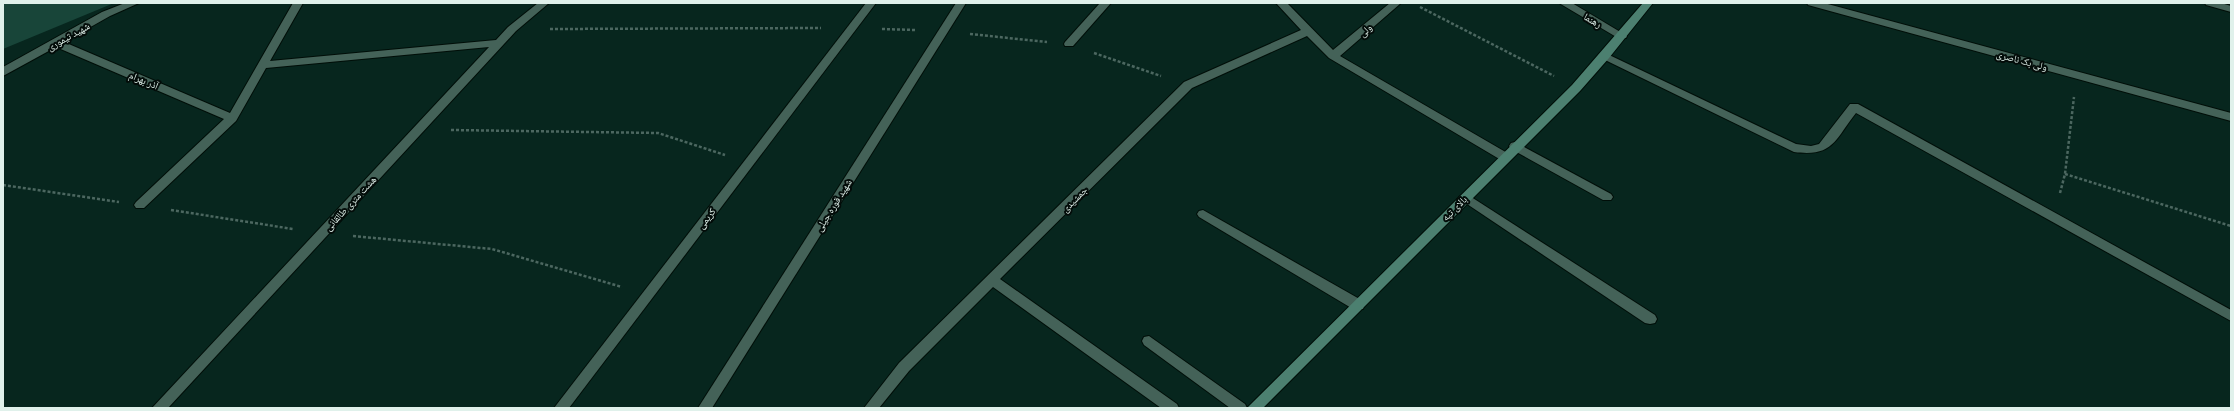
<svg xmlns="http://www.w3.org/2000/svg" width="2234" height="411" font-family="'Source Serif 4','Noto Naskh Arabic',serif">
<rect width="100%" height="100%" fill="#07261e"/>
<path fill="#184539" d="M3 3H114L3 49Z"/>
<g fill="none" stroke-linecap="round" stroke-linejoin="round">
<g stroke="#000e08" stroke-width="2">
<path id="lane" d="M1559 3H1572L1627 36 1626 38H1618Z"/>
</g>
<g stroke="#000e08" stroke-width="2">
<g id="street">
<path d="M125 3H139L110 16 64 42 230 113 293 3H303L270 61 496 40 508 27 538 3H549L516 31 168 408H152L489 47 266 68 236 121 144 208H136L134 205 136 202 224 119 56 47 3 76V67L102 12Z"/>
<path d="M866 3H876L569 408H554Z"/>
<path d="M956 3H966L712 408H698Z"/>
<path d="M1100 3H1111L1073 46H1065L1064 44 1065 42Z"/>
<path d="M1276 3H1287L1333 50 1390 3H1401L1340 56 1509 154 1511 157 1509 160H1501L1329 58 1307 36 1192 88 1000 279 1177 404 1179 408H1161L993 287 909 371 879 408H864L899 363 1184 82 1301 30Z"/>
<path d="M1807 3H1824L2231 113V121L1808 5Z"/>
<path d="M2205 3H2221L2231 6V12L2206 5Z"/>
<path d="M1605 53 1796 144 1811 146 1819 144 1850 104H1858L2231 310V321L1856 113C1834 141 1833 157 1794 152L1601 58 1600 56Z"/>
<path d="M1515 142 1611 194 1613 197 1611 200H1603L1511 149 1509 146 1511 143Z"/>
<path d="M1465 193 1655 315 1657 319 1655 323 1650 324 1645 323 1461 200 1459 197Z"/>
<path d="M1203 210 1363 301 1364 305 1363 309H1353L1199 217 1197 214 1199 211Z"/>
<path d="M1149 336 1245 404 1247 408H1230L1144 345 1142 341 1144 337Z"/>
</g>
</g>
<g stroke="#000e08" stroke-width="2">
<path id="secondary" d="M1643 3H1653L1609 58 1580 91 1263 408H1247L1572 85Z"/>
</g>
<g stroke="#4c6760" stroke-width="2.5" stroke-dasharray="3 2" stroke-linecap="butt">
<path d="M1420 7 1554 76"/>
<path d="M550 29 821 28"/>
<path d="M882 29 915 30"/>
<path d="M970 34 1047 42"/>
<path d="M1094 53 1161 76"/>
<path d="M451 130 658 133 725 155"/>
<path d="M2065 174 2231 226"/>
<path d="M3 185 119 202"/>
<path d="M2060 193 2065 174 2074 97"/>
<path d="M171 210 293 229"/>
<path d="M353 236 492 249 622 287"/>
</g>
<use href="#lane" fill="#446258" fill-rule="evenodd"/>
<use href="#street" fill="#446258" fill-rule="evenodd"/>
<use href="#secondary" fill="#4c8070" fill-rule="evenodd"/>
</g>
<g text-anchor="middle" stroke-width="4" stroke-linejoin="round" paint-order="stroke">
<g font-size="10" fill="#e0f1eb" stroke="#030c09">
<text transform="translate(1593 20) rotate(30)" y="4">رهنما</text>
<text transform="translate(1365 30) rotate(-41)" y="4">ولی</text>
<text transform="translate(68 36) rotate(-29)" y="4">شهید تیموری</text>
<text transform="translate(2022 60) rotate(15)" y="4">ولی بک ناصری</text>
<text transform="translate(144 80) rotate(23)" y="4">آذر بهرام</text>
<text transform="translate(1074 199) rotate(-45)" y="4">جمشیدی</text>
<text transform="translate(350 203) rotate(-47)" y="4">هشت متری طالقانی</text>
<text transform="translate(833 205) rotate(-58)" y="4">شهید قوره جیلی</text>
<text transform="translate(1454 208) rotate(-45)" y="4">بالای تپه</text>
<text transform="translate(706 218) rotate(-52)" y="4">کریمی</text>
</g>
</g>
<rect width="2234" height="411" fill="none" stroke="#e0f1eb" stroke-width="8"/>
</svg>
